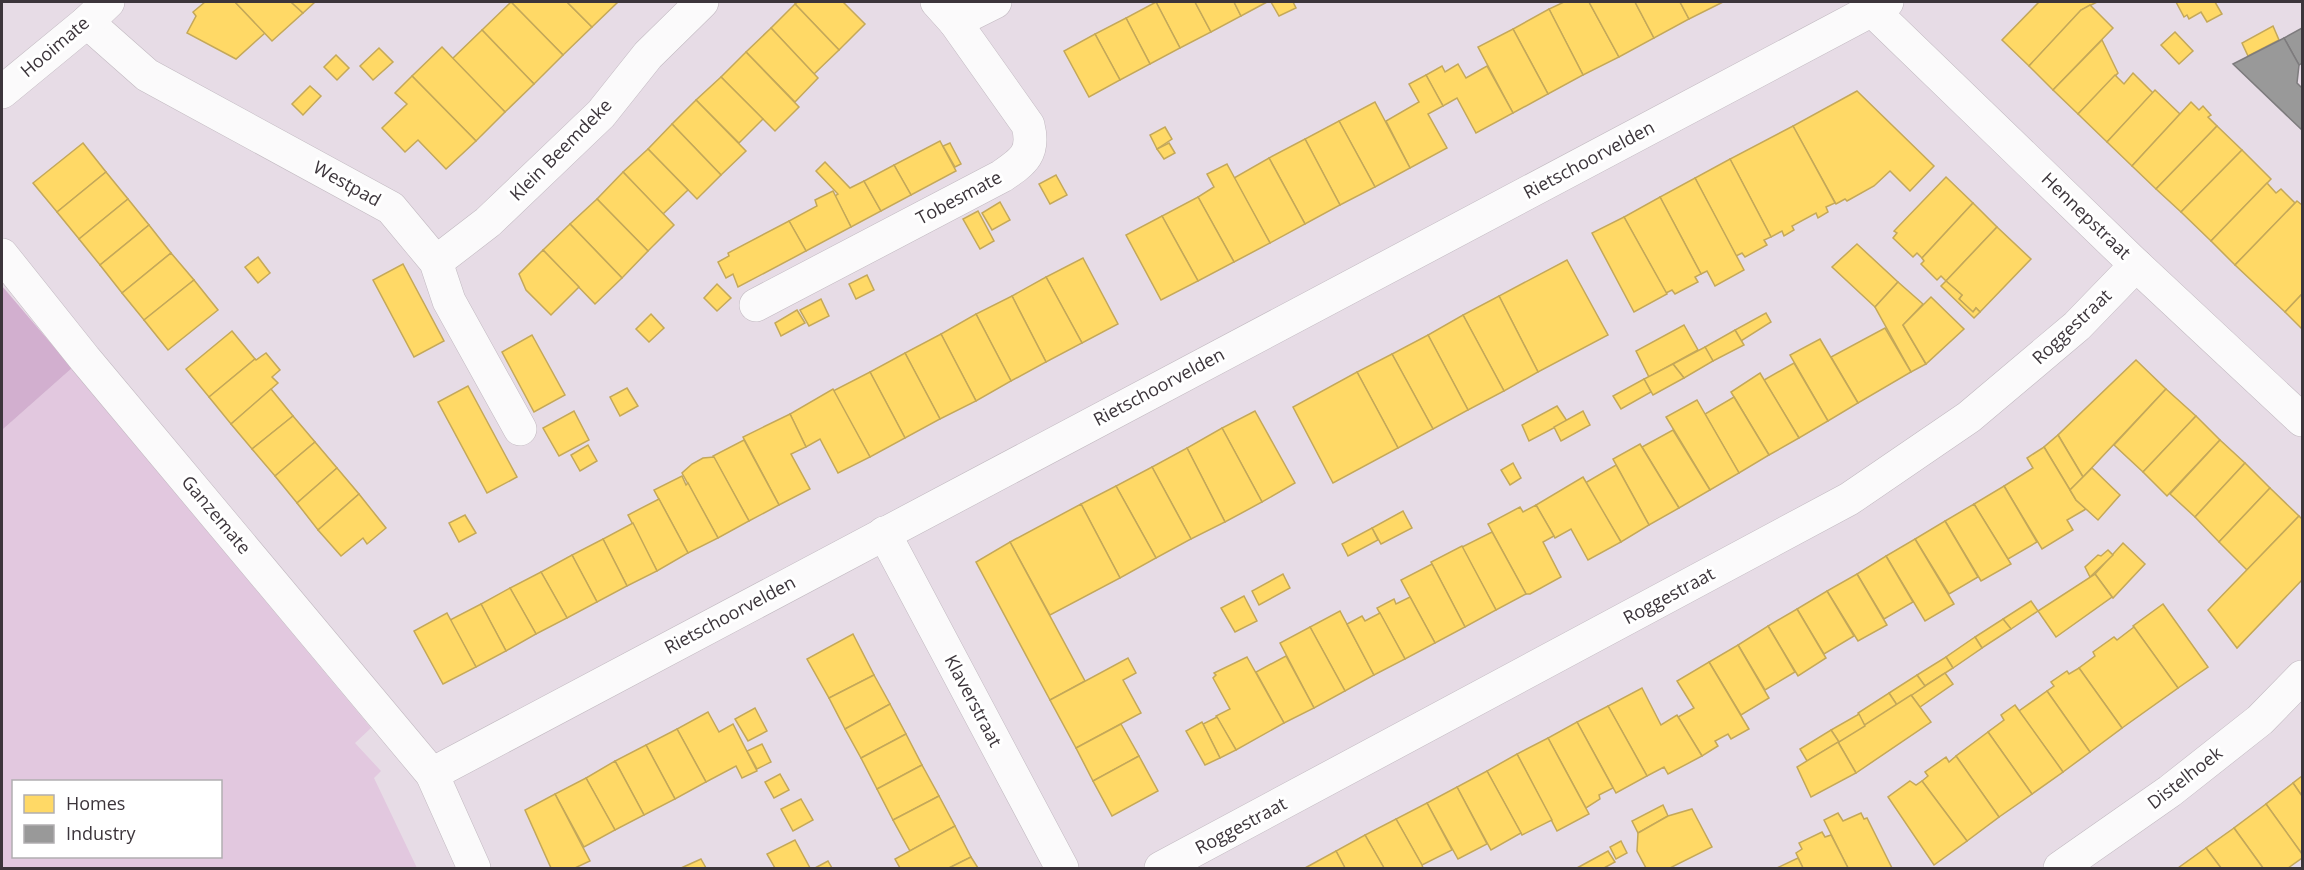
<svg xmlns="http://www.w3.org/2000/svg" width="2304" height="870" font-family="'Open Sans',sans-serif">
<rect width="100%" height="100%" fill="#e7dce6"/>
<path fill="#e2c8df" fill-rule="evenodd" d="M72 368 371 728 355 743 381 771 374 778 417 868H2V430ZM14 782H220V856H14Z"/>
<path fill="#d2afcf" d="M2 286 72 368 2 430Z"/>
<g fill="#ffd966" stroke="#c4a859" stroke-width="1.5">
<path d="M205 2H235L265 33 236 59 187 33 196 16 193 12Z"/>
<path d="M235 2H291L303 13 272 41Z"/>
<path d="M291 2H315L303 13Z"/>
<path d="M511 2H567L592 27 563 55Z"/>
<path d="M511 2 563 55 534 84 482 30Z"/>
<path d="M567 2H618L592 27Z"/>
<path d="M798 2H843L865 24 839 50 795 4Z"/>
<path d="M1156 2H1195L1211 32 1180 48Z"/>
<path d="M1156 2 1180 48 1150 64 1126 18Z"/>
<path d="M1195 2H1234L1241 16 1211 32Z"/>
<path d="M1234 2H1267L1241 16Z"/>
<path d="M1271 2H1293L1296 8 1279 16Z"/>
<path d="M1564 2H1589L1619 57 1583 75 1549 9Z"/>
<path d="M1589 2H1635L1654 38 1619 57Z"/>
<path d="M1635 2H1680L1689 19 1654 38Z"/>
<path d="M1680 2H1723L1689 19Z"/>
<path d="M2039 2H2097L2081 10 2029 66 2002 40Z"/>
<path d="M2176 2H2215L2222 14 2207 22 2201 12 2189 19 2187 15 2184 17Z"/>
<path d="M795 4 839 50 814 74 771 28Z"/>
<path d="M2090 5 2113 28 2053 90 2029 66 2081 10Z"/>
<path d="M1549 9 1583 75 1548 94 1513 29Z"/>
<path d="M1126 18 1150 64 1120 80 1095 34Z"/>
<path d="M2273 26 2279 40 2248 56 2242 43Z"/>
<path d="M771 28 818 78 795 102 746 52Z"/>
<path d="M1513 29 1548 94 1513 113 1478 47Z"/>
<path d="M482 30 534 84 505 112 452 59Z"/>
<path d="M2175 32 2193 51 2179 64 2161 45Z"/>
<path d="M1095 34 1120 80 1089 97 1064 51Z"/>
<path d="M2102 40 2118 73 2078 114 2053 90Z"/>
<path d="M442 47 505 112 476 141 412 76Z"/>
<path d="M379 48 393 62 373 80 360 66Z"/>
<path d="M746 52 799 107 775 131 721 77Z"/>
<path d="M336 55 349 68 337 80 324 67Z"/>
<path d="M1458 64 1466 78 1487 66 1513 113 1476 133 1457 98 1443 106 1426 75 1442 66 1445 72Z"/>
<path d="M2133 73 2153 93 2107 142 2078 114 2115 75 2124 84Z"/>
<path d="M1426 75 1443 106 1428 114 1447 148 1410 168 1386 121 1419 102 1409 84Z"/>
<path d="M412 76 476 141 446 169 418 140 405 152 382 128 407 104 395 93Z"/>
<path d="M721 77 763 119 739 143 696 100Z"/>
<path d="M310 86 321 96 303 115 292 104Z"/>
<path d="M2155 90 2180 114 2132 166 2107 142Z"/>
<path d="M1857 91 1934 166 1910 191 1890 171 1874 186 1847 201 1845 199 1836 204 1793 126Z"/>
<path d="M696 100 746 151 721 175 672 124Z"/>
<path d="M1375 102 1410 168 1375 187 1339 121Z"/>
<path d="M2191 102 2199 110 2203 106 2211 115 2208 117 2217 126 2156 189 2132 166Z"/>
<path d="M1339 121 1375 187 1340 205 1305 139Z"/>
<path d="M672 124 721 175 697 199 648 149Z"/>
<path d="M1793 126 1835 203 1826 207 1828 212 1818 218 1816 213 1792 226 1794 230 1784 236 1782 231 1771 237 1730 159Z"/>
<path d="M2217 126 2242 150 2181 212 2156 189Z"/>
<path d="M1165 127 1172 139 1157 149 1150 135Z"/>
<path d="M1305 139 1340 205 1305 224 1269 158Z"/>
<path d="M940 141 956 171 911 195 894 165Z"/>
<path d="M83 143 106 172 57 212 33 183Z"/>
<path d="M950 143 961 164 955 167 943 146Z"/>
<path d="M1169 143 1175 153 1164 159 1157 149Z"/>
<path d="M648 149 688 190 663 214 623 172Z"/>
<path d="M2242 150 2271 179 2211 241 2181 212Z"/>
<path d="M1269 158 1305 224 1270 243 1234 178Z"/>
<path d="M1730 159 1771 237 1764 240 1767 245 1745 257 1742 253 1736 256 1695 178Z"/>
<path d="M825 162 850 188 864 181 881 211 851 227 835 196 838 194 816 171Z"/>
<path d="M1227 164 1270 243 1234 262 1198 197 1214 187 1207 174Z"/>
<path d="M894 165 911 195 881 211 864 181Z"/>
<path d="M106 172 128 199 79 239 57 212Z"/>
<path d="M623 172 674 225 648 251 597 199Z"/>
<path d="M1056 175 1067 195 1050 204 1039 184Z"/>
<path d="M1946 177 1973 203 1922 258 1917 253 1913 257 1893 238 1897 233 1894 231Z"/>
<path d="M1695 178 1744 270 1715 286 1707 271 1701 274 1660 197Z"/>
<path d="M2267 183 2276 193 2281 189 2295 203 2235 265 2211 241Z"/>
<path d="M833 191 851 227 806 251 789 221 817 206 815 200Z"/>
<path d="M1198 197 1234 262 1198 281 1162 216Z"/>
<path d="M1660 197 1701 274 1695 277 1698 282 1675 294 1672 290 1666 293 1624 217Z"/>
<path d="M128 199 149 225 100 265 79 239Z"/>
<path d="M597 199 648 251 622 278 570 224Z"/>
<path d="M2297 201 2302 205V294L2285 312 2235 265Z"/>
<path d="M1000 202 1010 220 992 230 982 213Z"/>
<path d="M1973 203 1997 227 1946 281 1941 276 1937 280 1921 264 1924 261 1922 258Z"/>
<path d="M978 211 994 241 980 249 963 219Z"/>
<path d="M1162 216 1198 281 1161 300 1126 235Z"/>
<path d="M1624 217 1667 294 1634 312 1592 233Z"/>
<path d="M789 221 806 251 738 287 733 274 726 278 718 262 729 256 728 253Z"/>
<path d="M570 224 622 278 595 304 543 250Z"/>
<path d="M149 225 171 253 122 293 100 265Z"/>
<path d="M1997 227 2031 259 1980 312 1976 308 1973 312 1959 299 1962 295 1946 281Z"/>
<path d="M1857 244 1898 282 1875 307 1832 267Z"/>
<path d="M543 250 579 287 551 315 526 290 519 274Z"/>
<path d="M171 253 194 280 144 320 122 293Z"/>
<path d="M258 257 270 273 258 283 245 267Z"/>
<path d="M1083 258 1118 324 1082 343 1046 277Z"/>
<path d="M1567 260 1608 335 1538 372 1499 296Z"/>
<path d="M403 264 444 341 414 357 373 280Z"/>
<path d="M867 275 874 290 856 299 849 284Z"/>
<path d="M1046 277 1082 343 1046 362 1012 296Z"/>
<path d="M194 280 218 310 168 350 144 320Z"/>
<path d="M1946 281 1962 295 1959 299 1973 312 1976 308 1980 312 1974 318 1941 286Z"/>
<path d="M1898 282 1923 304 1903 325 1926 364 1911 372 1875 307Z"/>
<path d="M717 284 731 298 717 311 704 298Z"/>
<path d="M2302 294V329L2285 312Z"/>
<path d="M1012 296 1046 362 1011 381 976 314Z"/>
<path d="M1499 296 1538 372 1504 391 1463 315Z"/>
<path d="M1931 297 1964 329 1926 364 1903 325Z"/>
<path d="M821 299 829 316 809 326 800 310Z"/>
<path d="M797 310 805 323 781 336 775 323Z"/>
<path d="M1766 313 1771 322 1741 341 1735 330Z"/>
<path d="M651 314 664 328 649 342 636 329Z"/>
<path d="M976 314 1011 381 976 401 941 334Z"/>
<path d="M1463 315 1504 391 1468 410 1428 335Z"/>
<path d="M1684 325 1698 350 1649 377 1636 351Z"/>
<path d="M1885 328 1911 372 1858 403 1831 357Z"/>
<path d="M1735 330 1744 345 1713 361 1705 347Z"/>
<path d="M232 331 255 359 209 397 186 369Z"/>
<path d="M941 334 976 401 940 419 905 353Z"/>
<path d="M532 335 565 395 534 412 502 352Z"/>
<path d="M1428 335 1468 410 1433 429 1392 354Z"/>
<path d="M1820 339 1858 403 1828 421 1790 355Z"/>
<path d="M1705 347 1713 361 1684 378 1673 364Z"/>
<path d="M266 353 280 370 272 377 278 383 231 424 209 397 255 359 256 360Z"/>
<path d="M905 353 940 419 905 438 870 372Z"/>
<path d="M1392 354 1433 429 1398 448 1357 372Z"/>
<path d="M2136 360 2166 389 2083 477 2058 435Z"/>
<path d="M1794 363 1828 421 1799 438 1764 380Z"/>
<path d="M1673 364 1684 378 1653 395 1644 379Z"/>
<path d="M870 372 905 438 870 457 833 391Z"/>
<path d="M1357 372 1398 448 1333 483 1293 407Z"/>
<path d="M1760 373 1799 438 1769 455 1731 392Z"/>
<path d="M1644 379 1651 392 1621 409 1613 396Z"/>
<path d="M468 386 517 477 487 493 438 402Z"/>
<path d="M627 388 638 406 620 416 610 397Z"/>
<path d="M271 389 293 416 252 449 231 424Z"/>
<path d="M833 389 870 457 838 473 820 439 806 447 790 414Z"/>
<path d="M2166 389 2196 416 2143 472 2114 445Z"/>
<path d="M1734 397 1769 455 1739 473 1705 414Z"/>
<path d="M1697 400 1739 473 1710 490 1666 417Z"/>
<path d="M1557 406 1567 421 1529 441 1522 425Z"/>
<path d="M574 411 589 440 559 456 543 428Z"/>
<path d="M1255 411 1295 483 1262 502 1222 428Z"/>
<path d="M1583 411 1590 425 1561 441 1554 427Z"/>
<path d="M790 414 806 447 791 454 810 489 779 505 743 437Z"/>
<path d="M293 416 315 442 275 476 252 449Z"/>
<path d="M2196 416 2220 440 2167 496 2143 472Z"/>
<path d="M1222 428 1262 502 1225 522 1187 448Z"/>
<path d="M1673 430 1710 490 1679 508 1642 447Z"/>
<path d="M2058 435 2083 477 2070 490 2044 447Z"/>
<path d="M744 440 779 505 749 521 713 456Z"/>
<path d="M2220 440 2245 463 2195 517 2170 494Z"/>
<path d="M315 442 337 468 297 503 275 476Z"/>
<path d="M1640 444 1679 508 1649 525 1613 459Z"/>
<path d="M588 445 597 461 580 471 571 455Z"/>
<path d="M2044 447 2076 500 2086 509 2067 520 2073 530 2042 549 2004 486 2033 468 2027 458Z"/>
<path d="M1187 448 1225 522 1191 539 1152 467Z"/>
<path d="M714 457 749 521 718 538 682 473 692 464 703 458Z"/>
<path d="M1513 463 1521 478 1510 485 1501 470Z"/>
<path d="M2245 463 2270 488 2219 542 2195 517Z"/>
<path d="M1616 465 1649 525 1621 542 1585 483Z"/>
<path d="M1152 467 1191 539 1156 558 1116 486Z"/>
<path d="M337 468 359 494 318 530 297 503Z"/>
<path d="M2092 468 2120 495 2098 520 2076 500 2070 490Z"/>
<path d="M682 476 686 485 688 483 718 538 688 553 654 490Z"/>
<path d="M1583 477 1621 542 1588 560 1571 529 1555 538 1536 505Z"/>
<path d="M1116 486 1156 558 1120 578 1081 504Z"/>
<path d="M2004 486 2037 542 2008 559 1974 504Z"/>
<path d="M2270 488 2299 516 2247 570 2219 542Z"/>
<path d="M359 494 386 528 367 544 363 538 341 556 318 530Z"/>
<path d="M659 499 688 553 657 571 628 515Z"/>
<path d="M1081 504 1120 578 1050 615 1010 542Z"/>
<path d="M1974 504 2011 564 1981 581 1945 521Z"/>
<path d="M1536 505 1554 536 1543 542 1561 577 1530 594H1526L1488 524 1520 507 1523 512Z"/>
<path d="M1403 511 1412 528 1381 544 1372 528Z"/>
<path d="M465 515 476 533 459 542 449 523Z"/>
<path d="M2299 516 2302 519V580L2237 648 2208 610Z"/>
<path d="M1945 521 1978 577 1949 594 1915 539Z"/>
<path d="M633 523 657 571 627 586 603 539Z"/>
<path d="M1372 528 1378 540 1348 556 1342 544Z"/>
<path d="M1492 532 1526 594 1496 610 1462 547Z"/>
<path d="M603 539 627 586 597 602 572 555Z"/>
<path d="M1915 539 1954 604 1925 621 1886 556Z"/>
<path d="M1010 542 1085 681 1050 700 976 562Z"/>
<path d="M2123 543 2145 564 2113 598 2095 574Z"/>
<path d="M1462 546 1496 610 1465 627 1431 562Z"/>
<path d="M2108 550 2113 555 2090 577 2085 567 2098 555 2101 556Z"/>
<path d="M572 555 597 602 567 618 541 572Z"/>
<path d="M1886 556 1913 602 1884 619 1857 574Z"/>
<path d="M1432 564 1465 627 1435 643 1401 580Z"/>
<path d="M541 572 567 618 536 634 510 588Z"/>
<path d="M1283 574 1290 588 1259 605 1252 591Z"/>
<path d="M1857 574 1887 625 1858 641 1827 591Z"/>
<path d="M2095 574 2112 597 2056 637 2038 611Z"/>
<path d="M510 588 536 634 506 651 481 604Z"/>
<path d="M1827 591 1854 636 1824 654 1797 609Z"/>
<path d="M1244 596 1257 621 1235 632 1221 608Z"/>
<path d="M1410 597 1435 643 1405 659 1377 608 1394 599 1396 604Z"/>
<path d="M2031 601 2038 611 2011 629 2003 619Z"/>
<path d="M481 604 506 651 476 667 450 620Z"/>
<path d="M2163 604 2208 667 2178 688 2133 626Z"/>
<path d="M1797 609 1826 658 1798 676 1768 626Z"/>
<path d="M1340 611 1374 675 1345 691 1310 627Z"/>
<path d="M447 613 476 667 443 684 414 631Z"/>
<path d="M1380 613 1405 659 1374 675 1347 624 1362 616 1365 621Z"/>
<path d="M2003 619 2011 629 1982 648 1975 637Z"/>
<path d="M1768 626 1795 672 1765 690 1738 645Z"/>
<path d="M1310 627 1345 691 1314 708 1280 643Z"/>
<path d="M2134 627 2178 688 2122 728 2079 668 2095 656 2093 652 2114 637 2117 640Z"/>
<path d="M853 634 874 675 829 698 807 659Z"/>
<path d="M1975 637 1982 648 1953 668 1946 657Z"/>
<path d="M1738 645 1769 698 1741 715 1709 662Z"/>
<path d="M1286 656 1314 708 1284 723 1256 672Z"/>
<path d="M1247 657 1284 723 1236 750 1216 716 1230 709 1213 678 1216 675 1214 673Z"/>
<path d="M1946 657 1953 668 1925 686 1917 675Z"/>
<path d="M1128 658 1136 673 1123 680 1141 713 1076 748 1050 700Z"/>
<path d="M1709 662 1749 729 1731 739 1728 734 1715 741 1718 746 1702 756 1678 717 1694 708 1677 681Z"/>
<path d="M2079 668 2122 728 2090 752 2047 691 2054 686 2051 682 2067 671 2069 674Z"/>
<path d="M1945 673 1953 684 1920 707 1911 695Z"/>
<path d="M874 675 890 704 845 729 829 698Z"/>
<path d="M1917 675 1925 686 1897 705 1889 693Z"/>
<path d="M1642 688 1661 725 1677 715 1702 756 1668 774 1664 767 1647 776 1608 706Z"/>
<path d="M2047 691 2090 752 2063 772 2019 711Z"/>
<path d="M1889 693 1897 705 1865 726 1858 713Z"/>
<path d="M1911 695 1931 722 1856 773 1838 742Z"/>
<path d="M890 704 906 734 861 758 845 729Z"/>
<path d="M2015 705 2063 772 2032 794 1988 732 2004 720 2001 715Z"/>
<path d="M1608 706 1647 776 1616 793 1577 722Z"/>
<path d="M755 708 767 731 748 741 735 719Z"/>
<path d="M708 712 719 732 733 724 757 771 742 778 736 766 706 782 677 729Z"/>
<path d="M1859 714 1865 726 1839 742 1831 730Z"/>
<path d="M1217 717 1236 750 1220 758 1203 724Z"/>
<path d="M1202 722 1220 758 1205 765 1186 731Z"/>
<path d="M1577 722 1613 788 1599 795 1600 799 1586 808 1548 738Z"/>
<path d="M1121 724 1139 756 1093 781 1076 748Z"/>
<path d="M677 729 706 782 675 799 646 745Z"/>
<path d="M1831 730 1839 742 1807 761 1800 749Z"/>
<path d="M1988 732 2032 794 1999 817 1956 756Z"/>
<path d="M906 734 922 765 877 789 861 758Z"/>
<path d="M1548 738 1589 814 1557 831 1517 754Z"/>
<path d="M1838 742 1856 773 1811 797 1797 767Z"/>
<path d="M762 744 771 762 757 769 747 751Z"/>
<path d="M646 745 675 799 644 815 615 761Z"/>
<path d="M1517 754 1552 820 1522 835 1487 771Z"/>
<path d="M1139 756 1158 791 1112 816 1093 781Z"/>
<path d="M1956 756 1999 817 1967 841 1922 781 1928 776 1925 772 1946 757 1949 762Z"/>
<path d="M615 761 644 815 615 830 586 778Z"/>
<path d="M922 765 939 796 893 820 877 789Z"/>
<path d="M1487 771 1521 833 1491 850 1457 787Z"/>
<path d="M780 774 789 790 774 798 765 782Z"/>
<path d="M2302 776V796L2293 783Z"/>
<path d="M586 778 615 830 584 847 555 794Z"/>
<path d="M1910 781 1916 785 1922 781 1967 841 1934 865 1888 797Z"/>
<path d="M2293 783 2302 796V854L2266 804Z"/>
<path d="M1457 787 1487 844 1458 859 1427 803Z"/>
<path d="M555 794 590 861 575 868H551L525 810Z"/>
<path d="M939 796 955 826 910 851 893 820Z"/>
<path d="M801 799 813 820 793 831 781 809Z"/>
<path d="M1427 803 1452 850 1422 865 1396 819Z"/>
<path d="M2266 804 2302 854V858L2288 868H2263L2234 828Z"/>
<path d="M1663 805 1668 816 1638 833 1632 821Z"/>
<path d="M1692 809 1712 847 1670 868H1646L1637 851 1638 833 1668 816Z"/>
<path d="M1838 813 1843 821 1861 813 1864 819 1867 818 1892 868H1848L1824 820Z"/>
<path d="M1396 819 1422 865 1423 868H1384L1365 835Z"/>
<path d="M955 826 971 857 949 868H900L895 859Z"/>
<path d="M2234 828 2263 868H2221L2206 848Z"/>
<path d="M1822 832 1825 837 1831 835 1848 868H1803L1796 853 1802 849 1799 843Z"/>
<path d="M1365 835 1384 868H1345L1336 851Z"/>
<path d="M795 840 810 868H775L767 854Z"/>
<path d="M1621 841 1627 853 1616 859 1610 847Z"/>
<path d="M2206 848 2221 868H2178Z"/>
<path d="M1336 851 1345 868H1305Z"/>
<path d="M1608 851 1615 862 1604 868H1577Z"/>
<path d="M971 857 978 868H949Z"/>
<path d="M1798 858 1803 868H1777Z"/>
<path d="M701 859 706 868H681Z"/>
<path d="M828 861 832 868H815Z"/>
</g>
<g fill="#999" stroke="#7d7b7d" stroke-width="1.5">
<path d="M2302 28V63L2299 65 2284 38Z"/>
<path d="M2284 38 2299 65 2297 83 2302 88V130L2233 64Z"/>
</g>
<g fill="none" stroke-linecap="round" stroke-linejoin="round">
<g stroke="#c1b9c0" stroke-width="34">
<g id="street">
<path d="M1872 10 2136 265 2302 420"/>
<path d="M87 22 147 75 391 208 436 262 449 301 520 429"/>
<path d="M955 22 995 2"/>
<path d="M2 92 87 22 108 2"/>
<path d="M2 255 85 359 432 774 474 868"/>
<path d="M436 262 488 222 601 114 648 55 702 2"/>
<path d="M756 305 1002 176C1024 161 1035 153 1028 125L955 22 937 2"/>
<path d="M884 533 1062 868"/>
<path d="M432 774 1887 2"/>
<path d="M1161 868 1849 499 1969 417 2077 326 2136 265"/>
<path d="M2060 868 2170 791 2260 720 2302 677"/>
</g>
</g>
<use href="#street" stroke="#fbfafb" stroke-width="33"/>
</g>
<g text-anchor="middle" stroke-width="6" stroke-linejoin="round" paint-order="stroke">
<g font-size="18" fill="#3c353b" stroke="#fff">
<text transform="translate(55 47) rotate(-40)" y="6">Hooimate</text>
<text transform="translate(561 150) rotate(-45)" y="6">Klein Beemdeke</text>
<text transform="translate(1589 160) rotate(-28)" y="6">Rietschoorvelden</text>
<text transform="translate(347 184) rotate(29)" y="6">Westpad</text>
<text transform="translate(959 198) rotate(-28)" y="6">Tobesmate</text>
<text transform="translate(2086 216) rotate(44)" y="6">Hennepstraat</text>
<text transform="translate(2072 327) rotate(-43)" y="6">Roggestraat</text>
<text transform="translate(1159 387) rotate(-28)" y="6">Rietschoorvelden</text>
<text transform="translate(216 515) rotate(50)" y="6">Ganzemate</text>
<text transform="translate(1669 596) rotate(-28)" y="6">Roggestraat</text>
<text transform="translate(730 615) rotate(-28)" y="6">Rietschoorvelden</text>
<text transform="translate(973 701) rotate(62)" y="6">Klaverstraat</text>
<text transform="translate(2185 778) rotate(-38)" y="6">Distelhoek</text>
<text transform="translate(1241 826) rotate(-28)" y="6">Roggestraat</text>
</g>
</g>
<rect width="2304" height="870" fill="none" stroke="#3c353b" stroke-width="6"/>
<rect x="12" y="780" width="210" height="78" fill="#ffffff" stroke="#b1aeb1" stroke-width="1.5"/>
<rect x="24" y="795" width="30" height="18" fill="#ffd966" stroke="#b1aeb1" stroke-width="1.5"/>
<text x="66" y="810" font-size="18" fill="#3c353b">Homes</text>
<rect x="24" y="825" width="30" height="18" fill="#999999" stroke="#b1aeb1" stroke-width="1.5"/>
<text x="66" y="840" font-size="18" fill="#3c353b">Industry</text>
</svg>
